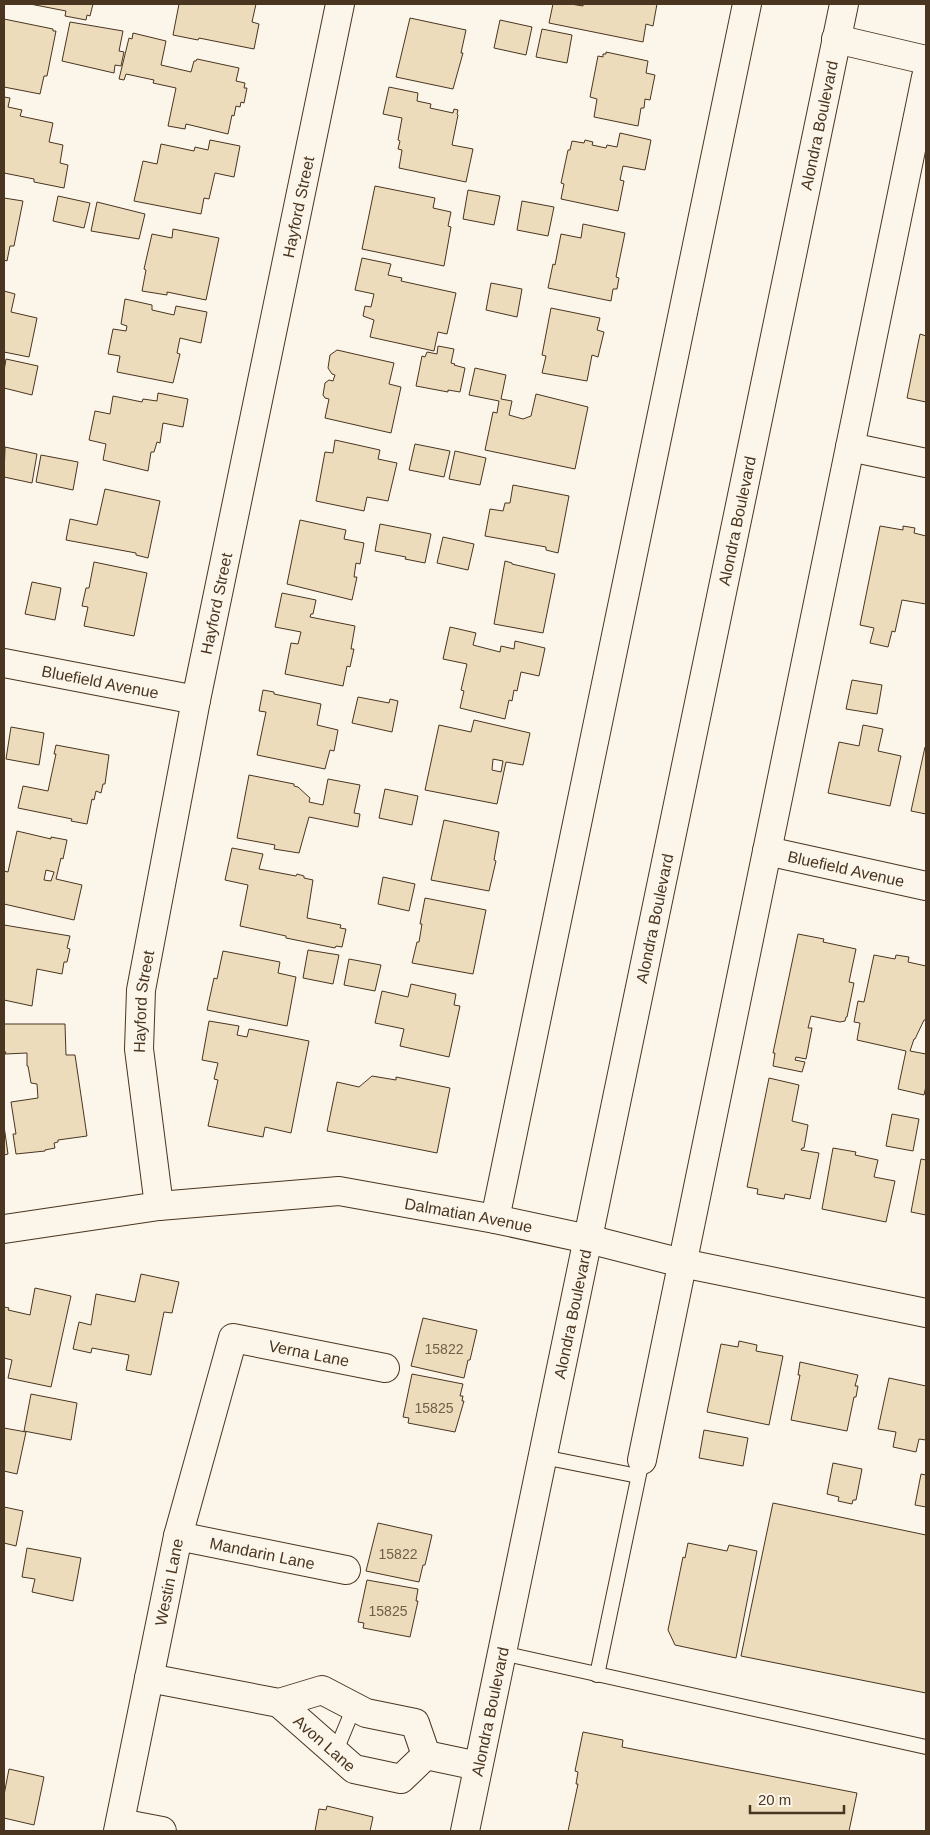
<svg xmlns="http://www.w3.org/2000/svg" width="930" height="1835" font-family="Arial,sans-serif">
<rect width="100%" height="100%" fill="#fbf6e9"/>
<g fill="#ecdcbc" stroke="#4a3520" fill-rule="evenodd">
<path d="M30 4H93L90 16 87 15 86 20 65 16 66 11Z"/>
<path d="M179 4H256L252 22 259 24 254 49 199 38 198 40 173 35Z"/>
<path d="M553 4H571L583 6V4H657L653 26 646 24 643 42 549 23Z"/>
<path d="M410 18 466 30 461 53H463L453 89 396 77Z"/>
<path d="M4 19 53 29V31H56L47 76H44L40 94 4 87Z"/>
<path d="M500 20 532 27 526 55 494 48Z"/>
<path d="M70 22 123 31 119 51 124 52 121 66 115 65 114 73 62 61Z"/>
<path d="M542 29 572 35 567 63 536 57Z"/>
<path d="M133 33 166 41 161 65 191 72 194 61H196L197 59 239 68 236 81 245 83 244 88H247L244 103 241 102 240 107 236 106 234 116 232 115 228 134 186 124 185 129 168 126 176 88 153 83 154 80 126 74 124 80 119 79 129 38 132 39Z"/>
<path d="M606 52 648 61 646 73 655 75 650 100 645 99 644 108H641L638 126 594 117 597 99 590 97 598 56 603 57V54H606Z"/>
<path d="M389 87 418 93 417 101 431 104 430 108 453 113 454 109 458 110 457 114 458 115 452 145 473 149 466 182 399 168 402 150 398 149 400 141 398 140 402 118 383 114Z"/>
<path d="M4 97 10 98 8 107 22 110 20 116 53 123 49 142 63 145 60 163 68 165 64 188 34 182V179L4 173Z"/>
<path d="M620 133 651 140 645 170 623 166 620 180 624 181 618 211 561 199 564 184 561 183 568 150H570L572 141 584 143 585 140 593 142 592 145 606 148 607 145 617 147Z"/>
<path d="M210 140 240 146 234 177 215 173 209 199 204 198 201 214 134 201 143 161 157 164 161 144 194 151 195 147 208 150Z"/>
<path d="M375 186 435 198 433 208 451 212 448 226 451 227 444 266 362 249Z"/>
<path d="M468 190 500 196 494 225 463 219Z"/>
<path d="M58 196 90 203 84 228 53 221Z"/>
<path d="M4 198 23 201 14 246H10L7 261 4 260Z"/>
<path d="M522 201 554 207 548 236 517 230Z"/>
<path d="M97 202 145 214 139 239 91 231Z"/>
<path d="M583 224 625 233 616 277 619 278 617 289H613L611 301 548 288 553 264 555 265 561 234 581 238Z"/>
<path d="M173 229 219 238 206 300 167 292V295L142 291 146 270 144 269 152 234 172 238Z"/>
<path d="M362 258 391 264 388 275 402 278 401 281 456 293 447 334 438 332 434 351 370 337 374 320 363 316 365 306 371 307 374 294 355 290Z"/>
<path d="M491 283 522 289 517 317 486 310Z"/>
<path d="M4 291 15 294 11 312 37 318 29 357 4 352Z"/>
<path d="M125 299 152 305V310L174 315 176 306 207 312 201 343 180 338 177 353 180 354 173 383 117 372 120 356 108 354 113 329 126 331 127 326 121 324Z"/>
<path d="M551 308 600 318 597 330 604 332 598 357 592 355 587 381 542 373 546 356 542 355Z"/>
<path d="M920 334 926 336V402L907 398Z"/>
<path d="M438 346 454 349 451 363 455 364 454 365 465 368 460 392 448 390V392L416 386 422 356 425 357 427 352 437 354Z"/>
<path d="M337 350 394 363 389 384 401 387 391 433 325 418 329 399 325 398 323 395 325 383 329 380 333 381 335 375 332 374 328 368 330 355Z"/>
<path d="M6 359 38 366 32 395 4 388V371Z"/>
<path d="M475 368 506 375 501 399 512 401 509 415 523 419 531 416 536 394 588 407 575 469 485 450 493 412 497 413 499 401 469 395Z"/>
<path d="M158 393 188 399 183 427 163 423 160 443 157 442 154 452H151L148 471 103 460 106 444 89 440 95 411 110 414 113 396 142 402 143 399 157 401Z"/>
<path d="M335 440 380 450 378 459 397 463 388 501 367 497 364 511 316 501 325 452 333 453Z"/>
<path d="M415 444 450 451 444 477 409 470Z"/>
<path d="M5 447 37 454 32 483 4 477Z"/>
<path d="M455 451 486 458 480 485 449 479Z"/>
<path d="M41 455 78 462 73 490 36 482Z"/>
<path d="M513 485 569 496 558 553 546 550V547L485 536 490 509 503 511 505 503H510Z"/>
<path d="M105 489 160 501 148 558 136 555V553L66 540 70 519 97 525Z"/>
<path d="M300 520 346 530 344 539 364 543 360 564 356 563 354 577H357L352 600 287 584Z"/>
<path d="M380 524 431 534 425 563 405 559 406 557 375 551Z"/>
<path d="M880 526 903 530V526L915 528 914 533 926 536V604L902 600 895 632 892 631 888 647 870 643 874 628 860 625Z"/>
<path d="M443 537 474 544 468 570 437 563Z"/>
<path d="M505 561 512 563V564L555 574 543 633 494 624Z"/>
<path d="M94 562 147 573 134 636 84 626 88 607 82 606 86 588H89Z"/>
<path d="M32 582 61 588 55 620 25 614Z"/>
<path d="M282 593 316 600 313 614H311L310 617 355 626 351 649H354L350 667 347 666 343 686 285 674 291 643 298 644 301 632 275 627Z"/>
<path d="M450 627 476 633 473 645 500 652 501 646 514 649 515 641 545 648 539 676 521 672 517 691 514 690 512 701 509 700 505 719 460 708 464 691 461 690 467 664 443 659Z"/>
<path d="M852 680 882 685 877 714 846 709Z"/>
<path d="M263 690 274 692V694L321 704 317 725 338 730 334 751 330 750 325 769 257 755 266 712 259 711Z"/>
<path d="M358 697 389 703 390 699 398 701 392 732 352 723Z"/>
<path d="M474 720 530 733 523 765 506 762 497 804 425 790 439 725 471 732ZM493 759 503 761 501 772 492 770Z"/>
<path d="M863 725 883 729 878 751 901 756 890 806 828 793 839 742 859 746Z"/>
<path d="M11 727 44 733 39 765 6 759Z"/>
<path d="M56 745 109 755 105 784H103L101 793 96 791 94 800 92 799 87 824 71 821 72 819 18 808 23 786 48 791 56 754H54Z"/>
<path d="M925 747 926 748V814L911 811Z"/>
<path d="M249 775 294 784V786L298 787 310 798 309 802 323 805 328 779 360 785 354 813 360 814 358 827 309 817 299 853 274 849 275 845 237 838Z"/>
<path d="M385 789 418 796 412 825 379 818Z"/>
<path d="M444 820 499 832 494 860 496 861 489 891 431 880Z"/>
<path d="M17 831 51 839V837L67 840 63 859 61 858 56 879 82 885 74 920 4 904V871L8 872ZM46 870 54 872 51 881 44 880Z"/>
<path d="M232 848 263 854 259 869 296 876 297 874 304 876V878L313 880 307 918 341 925 340 928 346 929 342 947 336 946 335 948 286 938V936L240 926 248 885 225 880Z"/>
<path d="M383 877 415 884 409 911 378 904Z"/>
<path d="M425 898 486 910 473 974 412 963 417 942H419L422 924H420Z"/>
<path d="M4 925 70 936 67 948 70 949 67 962H64L62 974 37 969 32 1006 4 1000Z"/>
<path d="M798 934 824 939 823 942 856 949 849 982 854 983 847 1017H846L845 1021 840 1022 811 1016 808 1028H812L806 1059 796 1057 795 1060 805 1062 802 1072 773 1066 775 1053H773Z"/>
<path d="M308 950 339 955 333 984 303 978Z"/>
<path d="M223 951 280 962 278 973 296 977 287 1026 207 1010 214 978 217 979Z"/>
<path d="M874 955 895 959 896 955 909 957 908 962 926 966V1020H924L915 1039H914L910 1051 926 1054V1086L924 1095 898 1089 906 1051 857 1040 860 1023 854 1022 858 1001 864 1002Z"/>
<path d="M349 959 381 965 375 991 344 985Z"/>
<path d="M411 984 456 994 454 1005 460 1006 449 1057 400 1046 404 1029 375 1023 382 991 408 997Z"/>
<path d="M209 1021 239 1026 237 1035 247 1037 249 1029 309 1041 291 1133 265 1127 263 1137 208 1126 218 1080 214 1079 218 1063 202 1060Z"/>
<path d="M4 1024H65L66 1055H75L87 1136 58 1140V1142L54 1143 55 1148 45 1150V1151L16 1154 13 1134H16L11 1102 38 1098 37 1084 31 1083 28 1066H27V1053L5 1054 6 1052H4Z"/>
<path d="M372 1076 396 1080V1077L450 1088 437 1153 327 1131 337 1082 359 1087Z"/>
<path d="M769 1078 799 1085 792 1121 808 1125 804 1148H802L801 1150 819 1153 810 1199 785 1194 784 1199 757 1194 758 1189 747 1187Z"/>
<path d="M892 1114 919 1119 913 1151 886 1146Z"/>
<path d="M4 1126 8 1154 4 1155Z"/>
<path d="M833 1148 856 1152 855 1155 878 1160 874 1177 895 1181 886 1222 822 1209Z"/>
<path d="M921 1159 926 1160V1215L911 1212Z"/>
<path d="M141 1274 179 1282 172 1313 164 1312 151 1375 126 1370 129 1355 92 1348 91 1353 73 1349 79 1322 91 1325 96 1294 135 1302Z"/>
<path d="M35 1288 71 1296 51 1387 8 1378 12 1360 4 1358V1307L9 1308 8 1310 30 1315Z"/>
<path d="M423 1318 477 1330 470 1360H468L464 1378 411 1366Z"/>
<path d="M739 1341 757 1345 756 1351 783 1356 769 1425 707 1412 721 1344 738 1347Z"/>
<path d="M800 1362 858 1375 855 1386H858L856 1397H854L847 1431 791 1420 800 1375H798Z"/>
<path d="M412 1374 463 1384 460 1396H463L462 1401H464L455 1432 408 1423 409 1418 403 1417Z"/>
<path d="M889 1378 926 1386V1440L919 1439 916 1452 893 1447 896 1432 878 1429Z"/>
<path d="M31 1394 77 1403 71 1440 24 1431Z"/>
<path d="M4 1428 26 1432 17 1474 4 1471Z"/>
<path d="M704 1430 748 1438 743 1466 699 1458Z"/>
<path d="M833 1463 862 1469 856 1500H853L852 1504 838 1501 839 1497 827 1494Z"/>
<path d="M921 1474 926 1475V1507L915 1505Z"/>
<path d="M773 1503 926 1535V1693L741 1656Z"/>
<path d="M4 1507 23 1511 16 1546 4 1543Z"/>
<path d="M378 1523 432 1535 425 1565H423L419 1582 366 1571Z"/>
<path d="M688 1543 727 1551 729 1545 757 1551 736 1658 675 1645 668 1630 683 1557 685 1558Z"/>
<path d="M27 1548 81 1558 73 1601 32 1592 35 1579 22 1577Z"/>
<path d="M367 1580 418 1589 416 1601H418L410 1637 363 1628 364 1623 358 1622Z"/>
<path d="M583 1732 623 1740 622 1747 857 1793 849 1831H568L578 1784H576L578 1772 575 1771Z"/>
<path d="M9 1769 44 1777 34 1825 4 1818V1795Z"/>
<path d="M327 1806 373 1817 370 1831H315L319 1809 326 1810Z"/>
</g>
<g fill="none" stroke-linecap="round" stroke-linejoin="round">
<g stroke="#4a3520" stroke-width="16">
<g id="service">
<path d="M543 1457 638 1476"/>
<path d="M502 1653 926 1747"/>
<path d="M597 1675 642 1460"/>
<path d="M335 1753 354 1707"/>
</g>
</g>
<g stroke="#4a3520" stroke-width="30">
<g id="minor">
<path d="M836 39 926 60"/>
<path d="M850 447 926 463"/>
<path id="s1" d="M4 663 196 700"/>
<path id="s2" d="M767 851 926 886"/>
<path id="s3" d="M159 1206 139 1049 141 990 196 700 340 4"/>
<path d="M495 1219 747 4"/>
<path id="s4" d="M4 1229 159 1206 339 1191 495 1219 588 1239 682 1263 926 1313"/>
<path d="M642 1460 926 77"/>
<path id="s5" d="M178 1536 346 1570"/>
<path d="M149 1678 279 1703 322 1690 366 1713 415 1723 426 1755"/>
<path id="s6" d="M279 1703 354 1769 401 1779 426 1755"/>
<path d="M426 1755 478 1766"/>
<path d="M120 1823 162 1831"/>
<path id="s7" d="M118 1831 178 1536 233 1338 385 1368"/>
</g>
</g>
<g stroke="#4a3520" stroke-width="30">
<g id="secondary">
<path id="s8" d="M465 1831 844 4"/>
</g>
</g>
<use href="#service" stroke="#fbf6e9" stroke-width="14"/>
<use href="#minor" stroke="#fbf6e9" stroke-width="28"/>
<use href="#secondary" stroke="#fbf6e9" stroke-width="28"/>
</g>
<g text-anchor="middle" stroke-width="4" stroke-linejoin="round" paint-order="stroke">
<g font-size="14" fill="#725f47">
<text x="444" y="1354">15822</text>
<text x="434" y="1413">15825</text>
<text x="398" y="1559">15822</text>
<text x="388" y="1616">15825</text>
</g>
<g font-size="16" fill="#4a3520" stroke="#fbf6e9">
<text dy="6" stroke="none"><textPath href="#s8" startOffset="1742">Alondra Boulevard</textPath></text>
<text dy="6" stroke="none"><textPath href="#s3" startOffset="1016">Hayford Street</textPath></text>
<text dy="6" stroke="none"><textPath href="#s8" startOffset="1338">Alondra Boulevard</textPath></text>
<text dy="6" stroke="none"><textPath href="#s3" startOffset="611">Hayford Street</textPath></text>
<text dy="6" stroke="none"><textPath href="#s1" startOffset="98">Bluefield Avenue</textPath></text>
<text dy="6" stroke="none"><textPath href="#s2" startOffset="81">Bluefield Avenue</textPath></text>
<text dy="6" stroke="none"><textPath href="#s8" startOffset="932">Alondra Boulevard</textPath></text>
<text dy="6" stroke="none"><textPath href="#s3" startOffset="206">Hayford Street</textPath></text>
<text dy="6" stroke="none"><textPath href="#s4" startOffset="469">Dalmatian Avenue</textPath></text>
<text dy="6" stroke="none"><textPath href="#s8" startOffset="528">Alondra Boulevard</textPath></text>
<text dy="6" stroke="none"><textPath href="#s7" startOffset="584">Verna Lane</textPath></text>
<text dy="6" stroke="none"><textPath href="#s5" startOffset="86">Mandarin Lane</textPath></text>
<text dy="6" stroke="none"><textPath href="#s7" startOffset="254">Westin Lane</textPath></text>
<text dy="6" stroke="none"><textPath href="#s8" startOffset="122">Alondra Boulevard</textPath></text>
<text dy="6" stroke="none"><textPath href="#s6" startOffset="61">Avon Lane</textPath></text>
</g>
</g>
<rect width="930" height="1835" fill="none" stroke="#4a3520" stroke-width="10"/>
<path d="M750 1805v8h94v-8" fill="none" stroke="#4a3520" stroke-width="2.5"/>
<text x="758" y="1805" font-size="15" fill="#4a3520" stroke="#fbf6e9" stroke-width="4" paint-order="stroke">20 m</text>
</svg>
